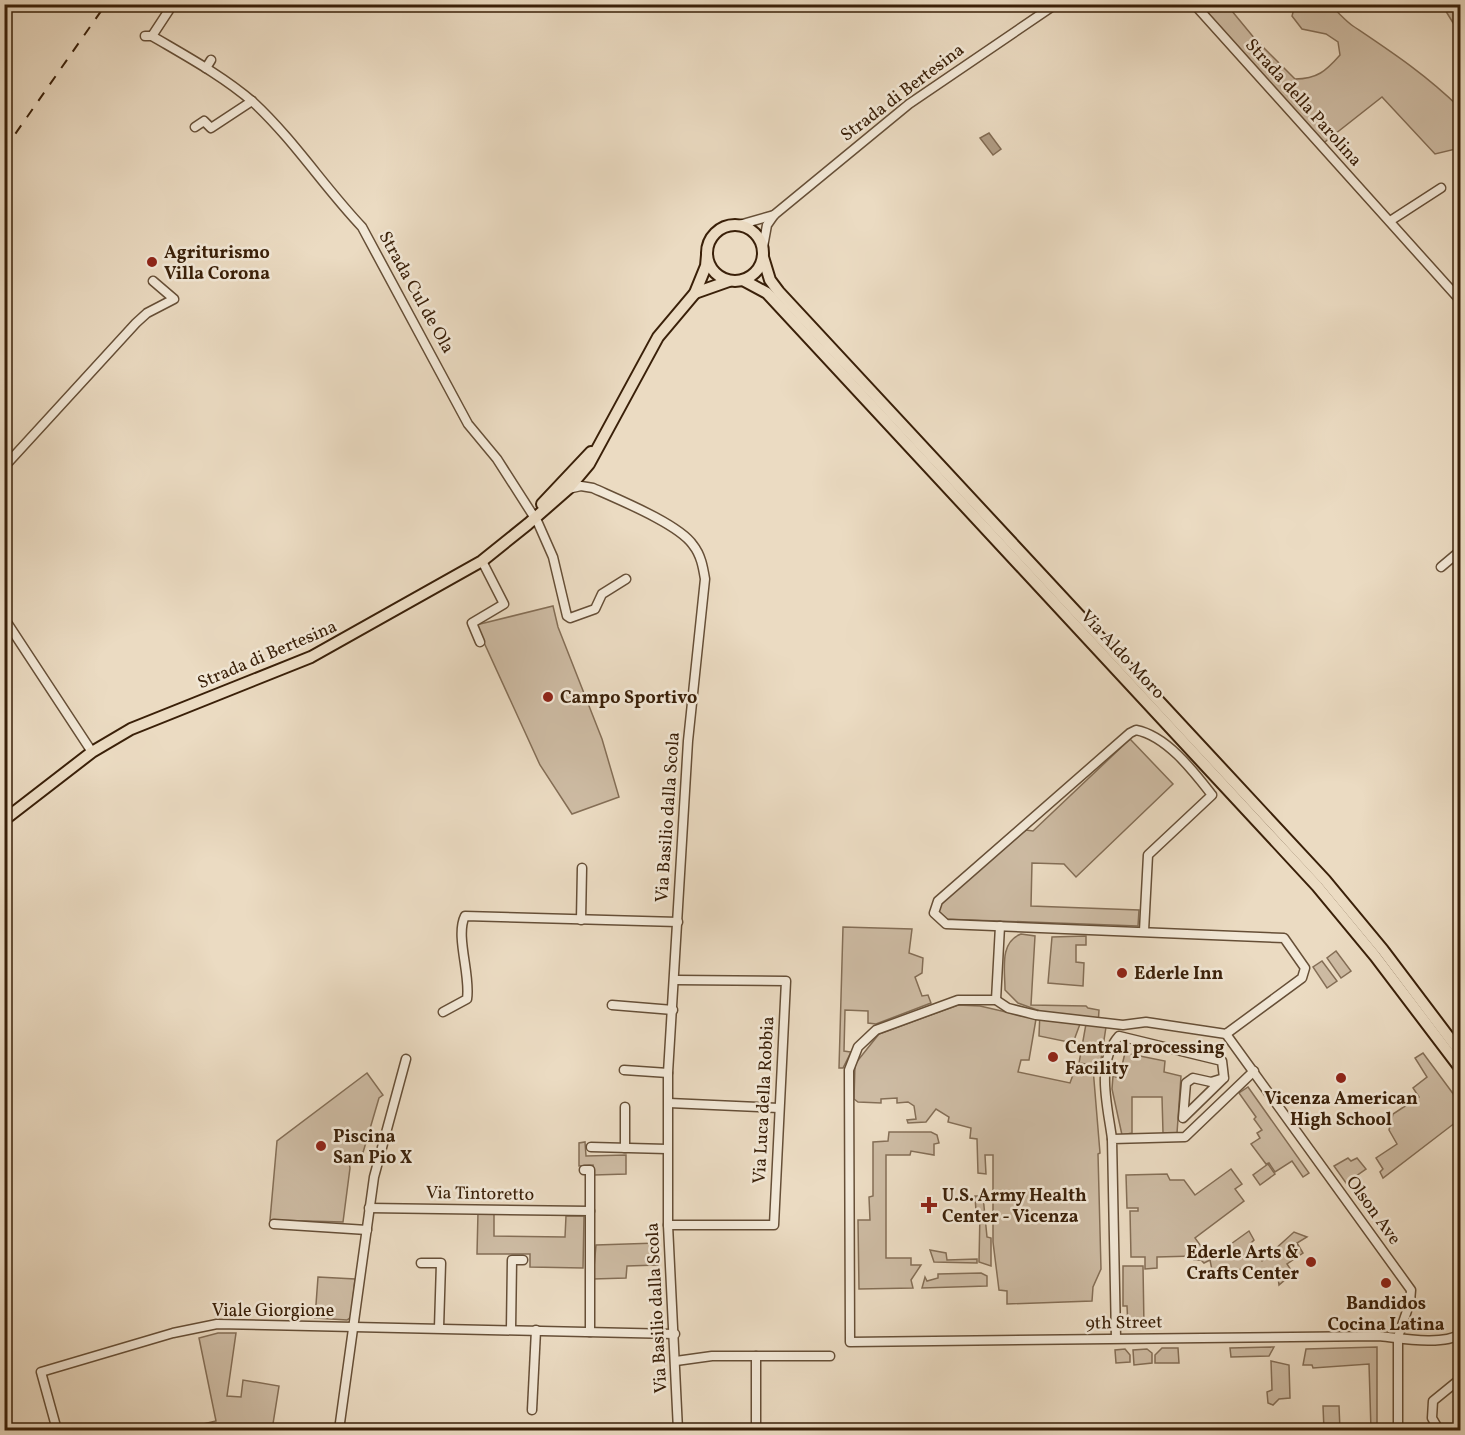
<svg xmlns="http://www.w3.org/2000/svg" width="1465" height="1435" font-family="Vollkorn,serif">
<rect width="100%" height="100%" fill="#ebdbc2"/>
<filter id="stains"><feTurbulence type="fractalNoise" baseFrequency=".00333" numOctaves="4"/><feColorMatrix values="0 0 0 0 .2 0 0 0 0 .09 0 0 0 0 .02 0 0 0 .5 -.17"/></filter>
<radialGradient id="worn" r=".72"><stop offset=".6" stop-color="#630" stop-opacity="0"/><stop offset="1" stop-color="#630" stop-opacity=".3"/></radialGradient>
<g fill="#cdbba3" stroke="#846e56" stroke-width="1.5">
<path d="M1328 4C1337 10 1344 20 1353 26 1393 53 1425 74 1460 108V148L1435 154 1382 97 1321 145 1194 5H1227L1255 39 1295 79C1317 79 1326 71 1340 55L1338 42 1326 34 1302 29 1292 16 1295 5Z"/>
<path d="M1442 5H1460V34Z"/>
<path d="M553 606 558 627 602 739 619 797 572 814 540 765 476 625Z"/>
<path d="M1130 739 1173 784 1076 877 1064 864 1032 863 1031 906 1139 910 1138 926 943 919 938 912 939 904 1026 830 1033 831Z"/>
<path d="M843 927 912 929 909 953 923 958 922 973 915 977 922 996 928 995 931 1003 876 1024 868 1023V1011L845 1010 844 1051 851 1052 843 1068H839Z"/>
<path d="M1021 934 1035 936 1031 1005 1086 1006 1088 1008 1099 1010 1098 1026 1106 1027 1100 1066 1079 1063 1086 1024H1080L1073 1043 1039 1036 1040 1011 1018 1003 1005 990C1005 970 999 942 1021 934Z"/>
<path d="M1086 936V945H1076V962L1084 963 1083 986 1048 983 1052 937Z"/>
<path d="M1336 951 1351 971 1341 978 1327 958Z"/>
<path d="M1322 961 1337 981 1327 988 1313 967Z"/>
<path d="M958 1005 980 1006 1036 1019 1029 1060H1021L1018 1072 1070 1083 1077 1064 1093 1068 1100 1153 1098 1154 1101 1269 1093 1287 1092 1301 1007 1304V1291L999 1290 993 1242V1155H985L986 1174 978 1173 977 1139 970 1138 971 1128 948 1122 949 1117 936 1109 926 1122 908 1123 907 1120 916 1119 914 1106 908 1102 897 1103V1098L881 1099V1103L858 1102 854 1099 855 1064 879 1034Z"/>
<path d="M1125 1053 1165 1061 1164 1072 1181 1076 1177 1133H1163L1162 1097H1132V1133L1122 1135 1112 1089 1113 1076 1119 1078Z"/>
<path d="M1423 1053 1460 1103V1119L1383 1178 1380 1172 1383 1169 1376 1158 1397 1144 1389 1130 1393 1114 1419 1097 1413 1088 1427 1077 1415 1058Z"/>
<path d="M367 1073 383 1095 379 1098 362 1156H348L350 1168 343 1222 270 1220 277 1141Z"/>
<path d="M1248 1087 1309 1173 1303 1177 1292 1161 1275 1172 1269 1163 1266 1164 1251 1144 1260 1138 1257 1133 1262 1130 1254 1119 1256 1117 1239 1093Z"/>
<path d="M889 1132H931L937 1135 939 1143 934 1144V1155L911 1151 910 1155H886V1258H911V1265H921L911 1280 913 1288 859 1289 858 1220H870L869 1197 873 1196V1142L888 1141Z"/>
<path d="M585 1142 586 1156 626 1155V1174L594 1175 593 1165 579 1166V1143Z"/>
<path d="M1348 1158 1351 1161 1357 1158 1366 1169 1346 1183 1334 1166Z"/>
<path d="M1268 1164 1275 1174 1260 1185 1253 1175Z"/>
<path d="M1231 1169 1242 1184 1235 1189 1244 1201 1195 1238 1210 1259 1249 1231 1254 1240 1250 1244 1262 1261 1294 1232 1307 1237 1297 1243 1303 1253 1287 1264 1293 1273 1279 1285 1277 1269 1212 1270 1210 1260 1204 1263 1201 1260H1194V1256L1157 1257V1268L1145 1269V1257H1131L1130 1211H1138V1208H1127L1126 1175 1167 1174 1170 1180H1184L1195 1195Z"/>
<path d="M975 1196H983L987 1237 991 1238V1266L979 1262 980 1212 976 1211Z"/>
<path d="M478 1212H494V1236L565 1237 566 1216H584L583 1268 530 1267V1254H477Z"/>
<path d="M657 1243 658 1265 627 1266 626 1278 593 1279 596 1245Z"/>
<path d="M930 1250 946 1253 947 1260 977 1259V1263L934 1262Z"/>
<path d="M1123 1266H1143L1144 1327H1128L1127 1306H1123Z"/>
<path d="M981 1273 987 1276V1286L922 1288 925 1277 927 1281 938 1278V1274Z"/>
<path d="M318 1277 355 1279 351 1317 347 1320 315 1318Z"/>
<path d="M218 1333H236L227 1396 241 1397 243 1380 279 1386 272 1430H177L216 1421 199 1338Z"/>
<path d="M1274 1347 1269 1356 1231 1357 1230 1348Z"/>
<path d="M1377 1347V1430H1371L1369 1364 1313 1368 1312 1365H1303L1306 1349Z"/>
<path d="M1162 1348H1178L1179 1363H1155V1355Z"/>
<path d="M1125 1349 1130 1355V1362L1116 1363 1115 1350Z"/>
<path d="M1147 1349 1152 1353V1363L1134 1365 1133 1350Z"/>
<path d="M1271 1361 1289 1365 1290 1398 1279 1399 1273 1405 1268 1403 1267 1392 1272 1390Z"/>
<path d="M1323 1406H1339L1340 1430H1324Z"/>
</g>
<path fill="#af9b83" stroke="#806a52" stroke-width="1.5" d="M989 133 1001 149 993 155 980 138Z"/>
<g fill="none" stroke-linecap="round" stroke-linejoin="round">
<g stroke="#664f37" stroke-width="11">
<g id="minor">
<path d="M1194 4 1460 300"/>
<path d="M145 36H152C186 56 223 76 253 102 294 140 324 187 362 227L468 424 497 459 538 523 553 557 567 616 570 618 595 609 602 594 626 579"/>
<path d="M152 36 173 4"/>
<path d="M206 68 211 60"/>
<path d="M195 127 204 121 211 128 252 101"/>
<path d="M1390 221 1441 188"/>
<path d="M739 225 774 215"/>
<path d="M763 247 767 225 774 215 909 104 1056 4"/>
<path d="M4 467 136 323 147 313 174 299 153 281"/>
<path d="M568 489 581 486 593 488C617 499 679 524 693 545 701 555 703 567 705 579L688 741 668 1073V1225L678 1430"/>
<path d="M1441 567 1460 551"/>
<path d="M4 618 92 752"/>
<path d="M480 642 472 623 504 604 482 561"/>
<path d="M581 920 582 868"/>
<path d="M1144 931 1148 855 1212 795C1194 772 1167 736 1136 730L1130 733 938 901 934 913 946 924 1284 938 1305 968 1302 978 1226 1034 1146 1022 1123 1025 1036 1015 1008 1008 996 1000H958L876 1030 858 1047 849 1070 850 1342 1379 1336C1399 1338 1444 1346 1460 1334"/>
<path d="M996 1000 1000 926"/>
<path d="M612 1005 673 1010"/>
<path d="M443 1012 467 999C471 975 455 936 465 916L678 922"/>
<path d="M1226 1034 1411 1290 1410 1302 1398 1337V1430"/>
<path d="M624 1070 668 1073"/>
<path d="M669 1103 779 1108"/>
<path d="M1112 1139C1108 1107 1095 1063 1119 1036L1222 1061 1224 1078 1211 1082 1193 1078 1186 1083 1183 1118 1224 1078"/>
<path d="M591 1147 667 1149"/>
<path d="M625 1148V1107"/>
<path d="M584 1170H590V1211"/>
<path d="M369 1208 590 1211V1332"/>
<path d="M274 1224 367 1230"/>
<path d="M668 1225H774L786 981 676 980"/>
<path d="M421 1263H441L439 1328"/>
<path d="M511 1329 512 1260H523"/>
<path d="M1116 1338 1112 1139 1185 1137 1254 1071"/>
<path d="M756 1356V1430"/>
<path d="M676 1361 712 1356H830"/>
<path d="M532 1410 536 1330"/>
<path d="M57 1430 41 1372 173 1333 217 1324 675 1334"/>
<path d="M339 1430 374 1177 406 1059"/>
<path d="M1439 1430 1432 1418 1433 1401 1460 1379"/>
</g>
</g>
<g stroke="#3a2009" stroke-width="14">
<g id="major">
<circle cx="735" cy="253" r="28"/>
<path d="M763 257 770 280 779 292 1325 880 1383 950 1460 1052"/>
<path d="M743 280 767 293 1317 886 1375 956 1460 1068"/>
<path d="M695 293 729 281"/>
<path d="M542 504 591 452"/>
<path d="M4 820 92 752 131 729 311 657 482 561 528 524 568 489 589 464 658 337 695 293 706 266 707 255"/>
</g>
</g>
<use href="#minor" stroke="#f2e8d7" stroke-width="8"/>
<use href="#major" stroke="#ebdbc2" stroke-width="10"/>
<path stroke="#3a2009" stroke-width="2" stroke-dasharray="10 10" stroke-linecap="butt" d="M4 150 106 4"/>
</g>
<g fill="#8f2418" stroke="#f2e8d7" stroke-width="2">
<circle cx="152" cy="262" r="6"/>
<circle cx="548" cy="697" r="6"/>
<circle cx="1122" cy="973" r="6"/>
<circle cx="1053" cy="1057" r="6"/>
<circle cx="1341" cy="1078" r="6"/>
<circle cx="321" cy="1146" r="6"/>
<path d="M926 1196h6v6h6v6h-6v6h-6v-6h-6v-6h6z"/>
<circle cx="1311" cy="1262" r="6"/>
<circle cx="1386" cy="1283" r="6"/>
</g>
<g text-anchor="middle" stroke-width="5" stroke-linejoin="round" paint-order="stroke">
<g font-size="18" fill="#3a2009" stroke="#f2e8d7">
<text transform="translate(902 92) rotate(-37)" y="6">Strada di Bertesina</text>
<text transform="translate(1304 102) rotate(48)" y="6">Strada della Parolina</text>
<text transform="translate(417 292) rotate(61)" y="6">Strada Cul de Ola</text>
<text transform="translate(267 654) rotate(-23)" y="6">Strada di Bertesina</text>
<text transform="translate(1123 654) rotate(47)" y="6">Via Aldo Moro</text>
<text transform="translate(667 817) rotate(-86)" y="6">Via Basilio dalla Scola</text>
<text transform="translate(763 1100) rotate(-87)" y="6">Via Luca della Robbia</text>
<text transform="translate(480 1193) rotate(1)" y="6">Via Tintoretto</text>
<text transform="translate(1374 1210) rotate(54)" y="6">Olson Ave</text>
<text transform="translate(656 1308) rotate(-93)" y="6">Via Basilio dalla Scola</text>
<text x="273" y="1316">Viale Giorgione</text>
<text transform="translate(1124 1322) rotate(-1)" y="6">9th Street</text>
</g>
<g font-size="18" font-weight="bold" fill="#3a2009" stroke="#f2e8d7" text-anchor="start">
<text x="164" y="258">Agriturismo<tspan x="164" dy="21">Villa Corona</tspan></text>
<text x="560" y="703">Campo Sportivo</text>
<text x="1134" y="979">Ederle Inn</text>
<text x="1065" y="1053">Central processing<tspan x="1065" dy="21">Facility</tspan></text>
<text x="1341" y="1104" text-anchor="middle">Vicenza American<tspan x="1341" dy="21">High School</tspan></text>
<text x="333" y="1142">Piscina<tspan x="333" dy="21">San Pio X</tspan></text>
<text x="942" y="1201">U.S. Army Health<tspan x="942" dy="21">Center - Vicenza</tspan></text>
<text x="1299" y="1258" text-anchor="end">Ederle Arts &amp;<tspan x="1299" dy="21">Crafts Center</tspan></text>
<text x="1386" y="1309" text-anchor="middle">Bandidos<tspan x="1386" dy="21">Cocina Latina</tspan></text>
</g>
</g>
<rect width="1465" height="1435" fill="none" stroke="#ebdbc2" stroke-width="24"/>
<rect x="6" y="6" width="1453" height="1423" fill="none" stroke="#3a2009" stroke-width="3"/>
<rect x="12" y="12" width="1441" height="1411" fill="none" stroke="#3a2009" stroke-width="1.5"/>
<rect width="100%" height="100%" filter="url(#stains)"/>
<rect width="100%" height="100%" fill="url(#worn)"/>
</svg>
